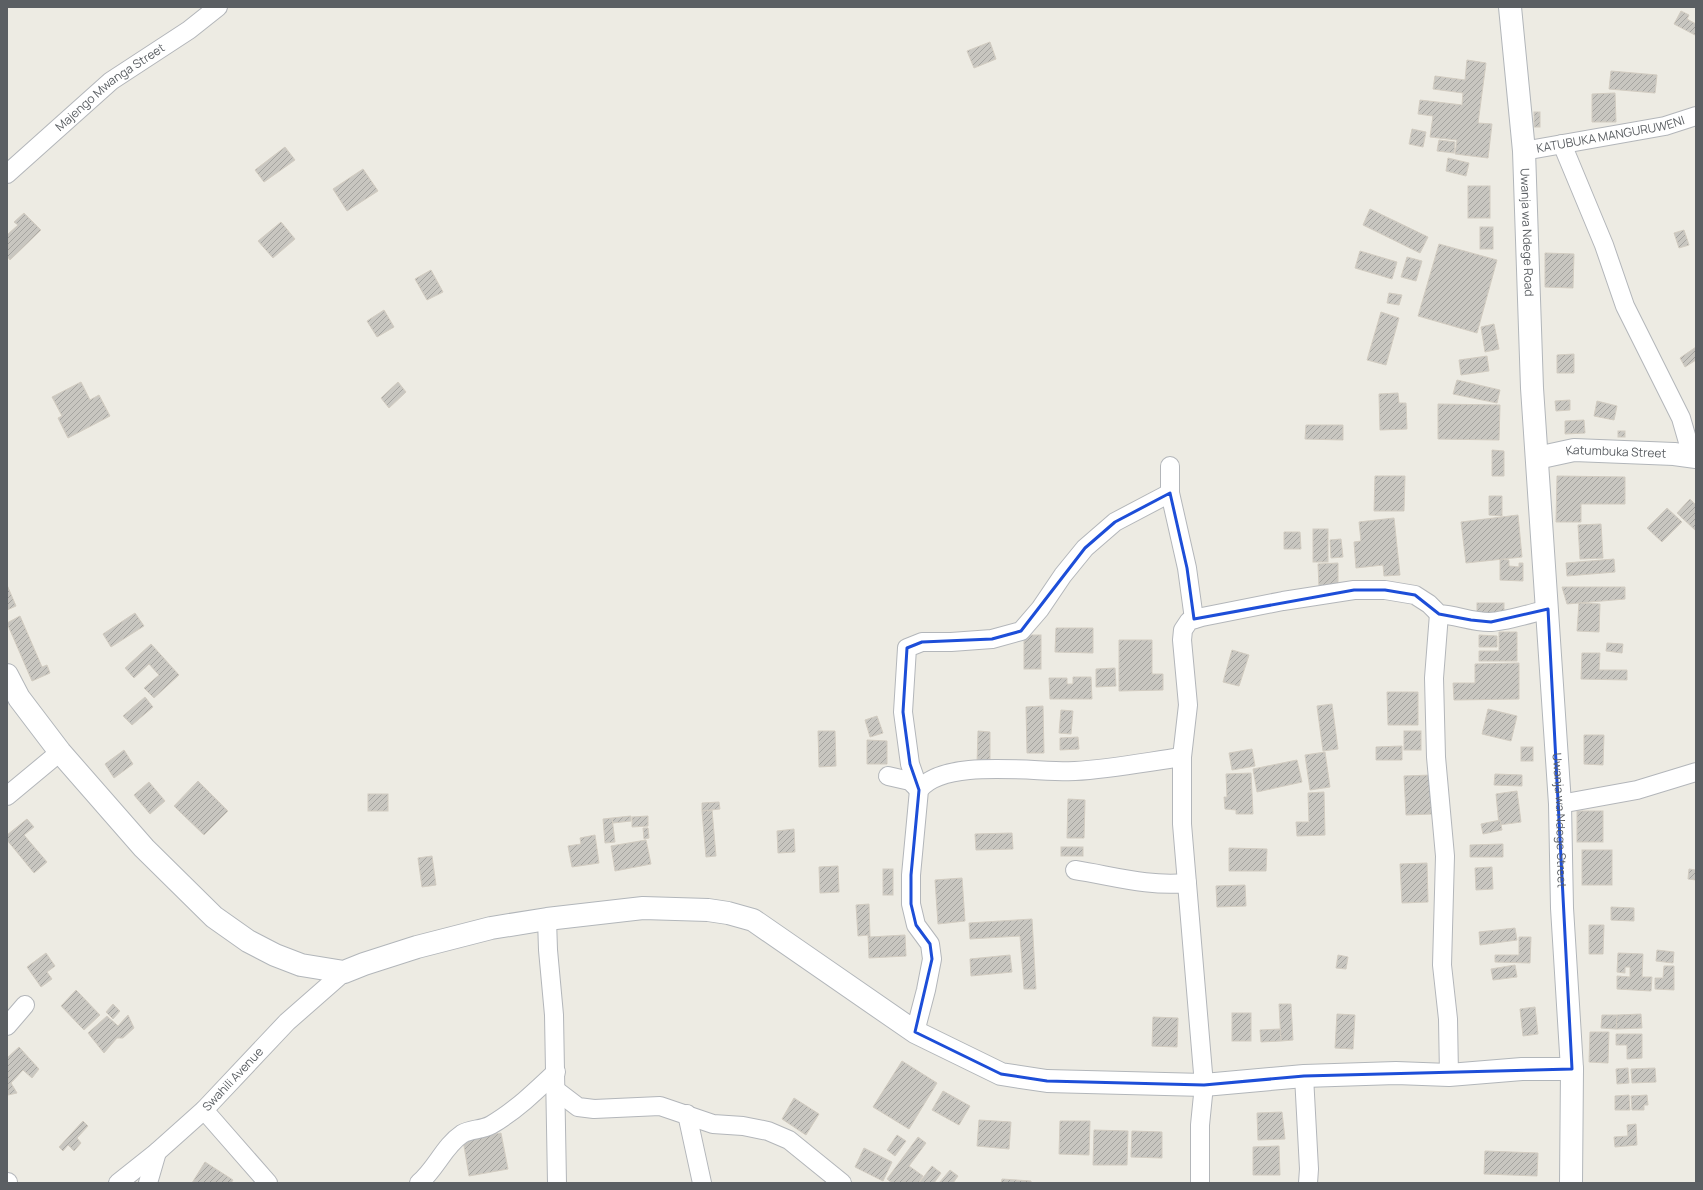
<svg xmlns="http://www.w3.org/2000/svg" width="1703" height="1190" font-family="Manrope,sans-serif">
<defs>
<pattern id="building-hatch" width="6" height="6" patternUnits="userSpaceOnUse"><rect width="6" height="6" fill="#c8c6c0"/><path d="M-1 1l2-2M0 6l6-6M5 7l2-2" fill="none" stroke="#a5a4a0"/></pattern>
</defs>
<rect width="100%" height="100%" fill="#edebe3"/>
<g fill="url(#building-hatch)" stroke="#d2ccc1">
<path d="M1681 11 1689 15 1687 19 1696 24 1695 35 1674 24Z"/>
<path d="M990 42 996 59 974 68 967 51Z"/>
<path d="M1467 60 1486 63 1478 123 1492 124 1488 158 1455 154 1457 140 1430 137 1433 116 1418 114 1420 100 1462 105 1463 93 1433 89 1435 76 1465 80Z"/>
<path d="M1611 71 1657 75 1655 93 1609 89Z"/>
<path d="M1615 93 1616 122H1592V94Z"/>
<rect x="1534" y="112" width="6" height="15"/>
<path d="M1412 129 1426 132 1423 147 1409 144Z"/>
<path d="M1439 140 1455 142 1454 153 1437 151Z"/>
<path d="M285 147 295 160 264 182 255 170Z"/>
<path d="M1448 158 1469 163 1466 176 1446 171Z"/>
<path d="M363 169 378 191 347 211 333 189Z"/>
<rect x="1468" y="186" width="22" height="32"/>
<path d="M1370 209 1428 237 1420 253 1363 225Z"/>
<path d="M24 213 41 230 10 260 7 256V235L18 225 14 222Z"/>
<path d="M281 222 295 239 273 258 258 241Z"/>
<rect x="1480" y="227" width="13" height="22"/>
<path d="M1684 230 1689 245 1679 248 1674 233Z"/>
<path d="M1439 244 1497 260 1477 333 1418 316Z"/>
<path d="M1360 251 1397 262 1392 279 1355 268Z"/>
<path d="M1545 253 1574 254 1573 288 1545 287Z"/>
<path d="M1407 257 1422 261 1416 281 1401 277Z"/>
<path d="M431 270 443 292 427 300 415 279Z"/>
<path d="M1389 293 1402 295 1399 305 1387 303Z"/>
<path d="M384 310 394 327 377 337 367 321Z"/>
<path d="M1381 312 1399 318 1386 365 1367 360Z"/>
<path d="M1494 324 1499 349 1485 352 1481 327Z"/>
<path d="M1696 347V360L1685 367 1680 358Z"/>
<path d="M1574 354V373H1557V355Z"/>
<path d="M1487 356 1489 371 1461 375 1459 360Z"/>
<path d="M1457 380 1500 390 1497 403 1453 394Z"/>
<path d="M81 382 90 400 99 395 110 416 68 438 58 418 62 416 52 397Z"/>
<path d="M398 382 406 392 389 408 381 398Z"/>
<path d="M1398 393 1399 403H1406L1407 429 1380 430 1379 394Z"/>
<path d="M1570 400V410L1556 411 1555 401Z"/>
<path d="M1597 401 1617 406 1614 420 1594 416Z"/>
<path d="M1438 404 1500 405 1499 440 1438 439Z"/>
<path d="M1584 420 1585 433 1565 434V421Z"/>
<path d="M1306 425H1343V440L1305 439Z"/>
<rect x="1618" y="431" width="7" height="6"/>
<path d="M1492 450 1504 451V476H1492Z"/>
<path d="M1375 476H1405L1404 511H1374Z"/>
<path d="M1557 476 1625 477V504H1581V522H1556Z"/>
<path d="M1489 496H1502V516L1489 515Z"/>
<path d="M1690 499 1696 505V531L1677 513Z"/>
<path d="M1667 508 1682 522 1662 542 1647 528Z"/>
<path d="M1518 515 1522 557 1466 563 1461 522Z"/>
<path d="M1394 518 1400 575 1384 576 1383 565 1356 568 1354 542 1361 541 1359 522Z"/>
<path d="M1601 524 1603 558 1580 559 1578 525Z"/>
<rect x="1313" y="529" width="15" height="33"/>
<path d="M1284 532H1300L1301 549H1284Z"/>
<path d="M1341 539 1343 557 1331 558 1330 540Z"/>
<path d="M1500 559 1509 560V566L1519 567V563H1523V581L1500 580Z"/>
<path d="M1614 559 1615 572 1567 576 1566 563Z"/>
<path d="M1338 563V586L1319 587 1318 564Z"/>
<path d="M7 585 16 606 7 610Z"/>
<path d="M1562 587H1625V599L1567 604Z"/>
<rect x="1477" y="603" width="27" height="15"/>
<path d="M1579 603 1600 604 1599 632 1577 631Z"/>
<path d="M135 613 144 626 111 647 103 634Z"/>
<path d="M20 616 42 667 47 665 50 673 32 681 7 623Z"/>
<path d="M1056 628H1093V653L1055 652Z"/>
<path d="M1499 632H1517V661H1479V651H1499Z"/>
<rect x="1024" y="635" width="17" height="34"/>
<path d="M1479 635 1497 636V647H1479Z"/>
<path d="M1119 640H1152V674H1163V690L1119 691Z"/>
<path d="M1607 643 1623 644 1622 653 1606 651Z"/>
<path d="M151 644 179 675 154 698 144 688 159 675 149 664 134 678 125 668Z"/>
<path d="M1232 650 1249 655 1239 686 1223 682Z"/>
<path d="M1582 653H1600L1599 670H1627V680L1581 679Z"/>
<path d="M1519 663V699L1454 700 1453 683H1475V664Z"/>
<path d="M1115 668 1116 686 1096 687V669Z"/>
<path d="M1073 677H1091L1092 699H1050L1049 678H1067V684H1073Z"/>
<path d="M1387 692H1418V725H1388Z"/>
<path d="M145 697 153 707 132 725 123 716Z"/>
<path d="M1332 704 1338 749 1323 751 1317 706Z"/>
<path d="M1043 706 1044 753H1027L1026 707Z"/>
<path d="M1488 709 1517 716 1511 741 1482 734Z"/>
<path d="M1061 710 1073 711 1071 734 1059 733Z"/>
<path d="M877 716 883 733 870 737 865 720Z"/>
<path d="M818 731H835L836 766 819 767Z"/>
<path d="M978 731 990 732V764H977Z"/>
<rect x="1404" y="731" width="17" height="19"/>
<path d="M1584 735H1604L1603 765 1584 764Z"/>
<path d="M1078 737 1079 749 1060 750V738Z"/>
<path d="M867 740 887 741V764H867Z"/>
<path d="M1402 746V760H1376V747Z"/>
<rect x="1521" y="747" width="12" height="14"/>
<path d="M1252 749 1255 766 1232 770 1229 753Z"/>
<path d="M124 750 133 764 114 778 105 764Z"/>
<path d="M1325 752 1330 787 1310 790 1305 755Z"/>
<path d="M1297 760 1302 782 1257 792 1253 769Z"/>
<path d="M1251 773 1253 814H1236V810L1225 809 1224 797H1227L1226 774Z"/>
<path d="M1495 774 1522 775V786L1494 785Z"/>
<path d="M1431 775 1432 814 1406 815 1404 776Z"/>
<path d="M198 781 228 811 204 835 174 806Z"/>
<path d="M149 782 165 801 150 814 134 795Z"/>
<path d="M1517 791 1521 822 1499 825 1496 794Z"/>
<path d="M1324 792 1325 835 1297 836 1296 822H1309L1308 793Z"/>
<rect x="368" y="794" width="20" height="17"/>
<path d="M1068 799 1085 800 1084 838H1067Z"/>
<path d="M719 802 720 809 702 811V803Z"/>
<path d="M712 810 716 856 706 857 702 811Z"/>
<rect x="1577" y="811" width="26" height="31"/>
<path d="M631 816V821L613 823 612 818Z"/>
<path d="M648 816V826L632 827V817Z"/>
<path d="M612 818 615 842 605 843 603 819Z"/>
<path d="M27 819 34 827 24 835 47 862 34 873 7 840V835Z"/>
<path d="M1500 820 1502 830 1483 834 1481 824Z"/>
<path d="M643 828H648L649 838 644 839Z"/>
<path d="M794 829 795 852 778 853 777 831Z"/>
<path d="M1012 833 1013 849 976 850 975 834Z"/>
<path d="M595 835 599 863 572 867 568 846 581 844 580 838Z"/>
<path d="M646 840 651 864 615 871 611 846Z"/>
<path d="M1503 844V857H1470V845Z"/>
<rect x="1061" y="847" width="22" height="9"/>
<path d="M1229 848 1267 849 1266 871H1229Z"/>
<rect x="1582" y="850" width="30" height="35"/>
<path d="M432 856 436 885 422 887 418 858Z"/>
<path d="M1427 863 1428 902 1402 903 1400 864Z"/>
<path d="M838 866 839 892 820 893 819 867Z"/>
<path d="M1492 867 1493 889 1476 890 1475 868Z"/>
<rect x="883" y="869" width="10" height="26"/>
<path d="M1689 869 1696 870V880L1688 879Z"/>
<path d="M962 878 965 921 938 924 935 880Z"/>
<path d="M1245 885 1246 906 1217 907 1216 886Z"/>
<path d="M869 904 870 937 905 935 906 956 869 958 868 935 858 936 856 905Z"/>
<path d="M1611 907 1634 908V921L1611 920Z"/>
<path d="M1032 919 1036 989H1024L1020 936 970 939 969 923Z"/>
<path d="M1589 925H1604L1603 954H1589Z"/>
<path d="M1515 928 1517 940 1480 945 1479 932Z"/>
<path d="M1519 937H1531L1530 963 1495 962V955H1519Z"/>
<path d="M1657 950 1674 952 1673 963 1656 961Z"/>
<path d="M46 953 55 966 47 972 52 979 41 987 27 967Z"/>
<path d="M1618 953 1643 954 1642 977H1652L1651 991 1617 989V976L1630 977V967H1625V973L1617 972Z"/>
<path d="M1010 955 1012 972 971 976 970 959Z"/>
<path d="M1338 955 1348 957 1346 969 1336 968Z"/>
<path d="M1515 965 1517 977 1493 980 1491 969Z"/>
<path d="M1664 966H1674V990L1655 989V978H1663Z"/>
<path d="M76 990 100 1015 84 1030 61 1006Z"/>
<path d="M113 1004 120 1011 113 1019 106 1012Z"/>
<path d="M1279 1004H1291L1293 1040 1281 1041Z"/>
<path d="M1535 1007 1538 1034 1523 1036 1520 1009Z"/>
<rect x="1232" y="1013" width="19" height="28"/>
<path d="M1337 1014 1355 1015 1353 1049 1335 1048Z"/>
<path d="M1641 1014 1642 1028 1616 1029 1617 1015Z"/>
<path d="M128 1015 134 1028 123 1038H117L104 1053 88 1033 107 1016 118 1026Z"/>
<path d="M1602 1015H1617L1616 1029 1601 1028Z"/>
<path d="M1153 1017 1178 1018 1177 1047 1152 1046Z"/>
<path d="M1280 1029 1281 1041 1261 1042 1260 1030Z"/>
<path d="M1590 1032H1609L1608 1063 1589 1062Z"/>
<path d="M1616 1034H1642V1058L1627 1059V1045H1616Z"/>
<path d="M19 1047 39 1069 32 1078 23 1070 11 1083 17 1093 8 1095 7 1058Z"/>
<path d="M902 1061 937 1083 909 1129 873 1107Z"/>
<path d="M1628 1068 1629 1083 1617 1084 1616 1069Z"/>
<path d="M1655 1068 1656 1082 1632 1083 1631 1069Z"/>
<path d="M943 1091 970 1106 959 1125 932 1110Z"/>
<path d="M1629 1095 1630 1110H1615V1096Z"/>
<path d="M1647 1095 1648 1105H1644V1110H1632L1631 1096Z"/>
<path d="M794 1098 819 1114 806 1135 782 1119Z"/>
<path d="M1282 1112 1285 1139 1258 1140 1257 1113Z"/>
<path d="M979 1120 1011 1122 1009 1149 977 1146Z"/>
<path d="M83 1121 88 1126 77 1138 81 1143 74 1151 68 1145 63 1151 59 1147Z"/>
<path d="M1060 1121H1090L1089 1155 1059 1154Z"/>
<path d="M1636 1124 1637 1145 1615 1147 1614 1137 1628 1136 1627 1125Z"/>
<path d="M1094 1130 1128 1131 1127 1165H1093Z"/>
<path d="M1132 1131 1162 1132V1158L1131 1157Z"/>
<path d="M501 1133 508 1169 469 1176 463 1140Z"/>
<path d="M897 1135 906 1141 895 1156 887 1150Z"/>
<path d="M918 1137 926 1143 909 1166 923 1176 918 1183H892L887 1179Z"/>
<path d="M1279 1146 1280 1175H1253V1147Z"/>
<path d="M864 1148 892 1162 883 1181 855 1167Z"/>
<path d="M1485 1151 1538 1153 1537 1176 1484 1174Z"/>
<path d="M205 1162 233 1180 231 1183H192Z"/>
<path d="M932 1166 941 1173 934 1183H919Z"/>
<path d="M950 1170 958 1176 953 1183H939Z"/>
<path d="M1002 1179 1031 1181V1183H1001Z"/>
</g>
<g fill="none" stroke-linecap="round" stroke-linejoin="round">
<g stroke="#b3b6ba" stroke-width="20">
<g id="street">
<path d="M1562 144 1604 245 1625 306 1681 418 1692 456"/>
<path id="s1" d="M1524 151 1665 126 1696 116"/>
<path id="s2" d="M7 174 111 81 189 30 218 7"/>
<path d="M1170 466V493L1187 568 1194 619"/>
<path d="M1439 614 1434 678 1436 757 1445 856 1442 965 1448 1019 1449 1075"/>
<path d="M888 776 910 781 919 790"/>
<path d="M919 790 910 764 903 712 907 648 922 642H951L992 639 1021 631 1040 609 1063 575 1085 548 1115 522 1170 493"/>
<path d="M7 796 60 752"/>
<path d="M1560 804 1637 790 1696 772"/>
<path d="M1075 870C1113 876 1149 887 1187 883"/>
<path d="M547 919 548 950 554 1015 557 1183"/>
<path d="M7 1026 25 1005"/>
<path d="M915 1032 926 990 932 959 930 944 916 925 911 904V875L919 790C944 757 1037 773 1075 771 1111 769 1146 762 1182 757"/>
<path d="M1304 1076 1309 1169 1308 1183"/>
<path d="M557 1091 578 1107 594 1109 660 1106 713 1124 743 1126 768 1131 789 1140 842 1183"/>
<path d="M204 1110 268 1183"/>
<path d="M687 1114 702 1183"/>
<path d="M8 1182V1183"/>
<path id="s3" d="M118 1183 157 1152 204 1110 287 1022 344 972"/>
<path d="M148 1183 157 1152"/>
<path d="M419 1183C436 1169 444 1146 462 1134 470 1129 482 1130 491 1125 515 1111 536 1091 556 1072"/>
<path d="M1200 1183V1125L1204 1085 1182 824V757L1188 705 1182 640 1183 630 1189 621 1202 617 1283 601 1354 590H1385L1415 595 1429 604 1439 614C1456 615 1472 622 1489 622 1504 622 1532 613 1548 609"/>
</g>
</g>
<g stroke="#b2b6ba" stroke-width="24">
<g id="secondary">
<path id="s4" d="M1510 7 1524 151 1532 388 1560 804 1562 908 1572 1069 1571 1183"/>
<path id="s5" d="M1537 458 1574 450 1674 454 1696 457"/>
<path d="M7 675 19 698 60 752 144 848 214 917 248 941 275 955 301 965 344 972 364 964 417 947 491 928 547 919 643 908 708 910 728 913 753 920 915 1032 1001 1074 1047 1081 1204 1085 1304 1076 1396 1073 1449 1075 1522 1069H1572"/>
</g>
</g>
<use href="#street" stroke="#fff" stroke-width="18"/>
<use href="#secondary" stroke="#fff" stroke-width="22"/>
</g>
<path fill="none" stroke="#1d4ed8" stroke-width="3" stroke-linejoin="round" d="M1170 493 1187 568 1194 619 1354 590H1385L1415 595 1439 614 1471 620 1491 622 1548 609 1572 1069 1304 1076 1204 1085 1047 1081 1001 1074 915 1032 932 959 930 944 916 925 911 904V875L919 790 910 764 903 712 907 648 922 642 992 639 1021 631 1085 548 1115 522Z"/>
<g text-anchor="middle" stroke-width="4" stroke-linejoin="round" paint-order="stroke">
<g font-size="12" fill="#5b5f63" stroke="#fff">
<text dy="4" stroke="none"><textPath href="#s2" startOffset="135">Majengo Mwanga Street</textPath></text>
<text dy="4" stroke="none"><textPath href="#s1" startOffset="88">KATUBUKA MANGURUWENI</textPath></text>
<text dy="4" stroke="none"><textPath href="#s4" startOffset="226">Uwanja wa Ndege Road</textPath></text>
<text dy="4" stroke="none"><textPath href="#s5" startOffset="80">Katumbuka Street</textPath></text>
<text dy="4" stroke="none"><textPath href="#s4" startOffset="815">Uwanja wa Ndege Street</textPath></text>
<text dy="4" stroke="none"><textPath href="#s3" startOffset="155">Swahili Avenue</textPath></text>
</g>
</g>
<rect width="1703" height="1190" fill="none" stroke="#5b5f63" stroke-width="16"/>
</svg>
